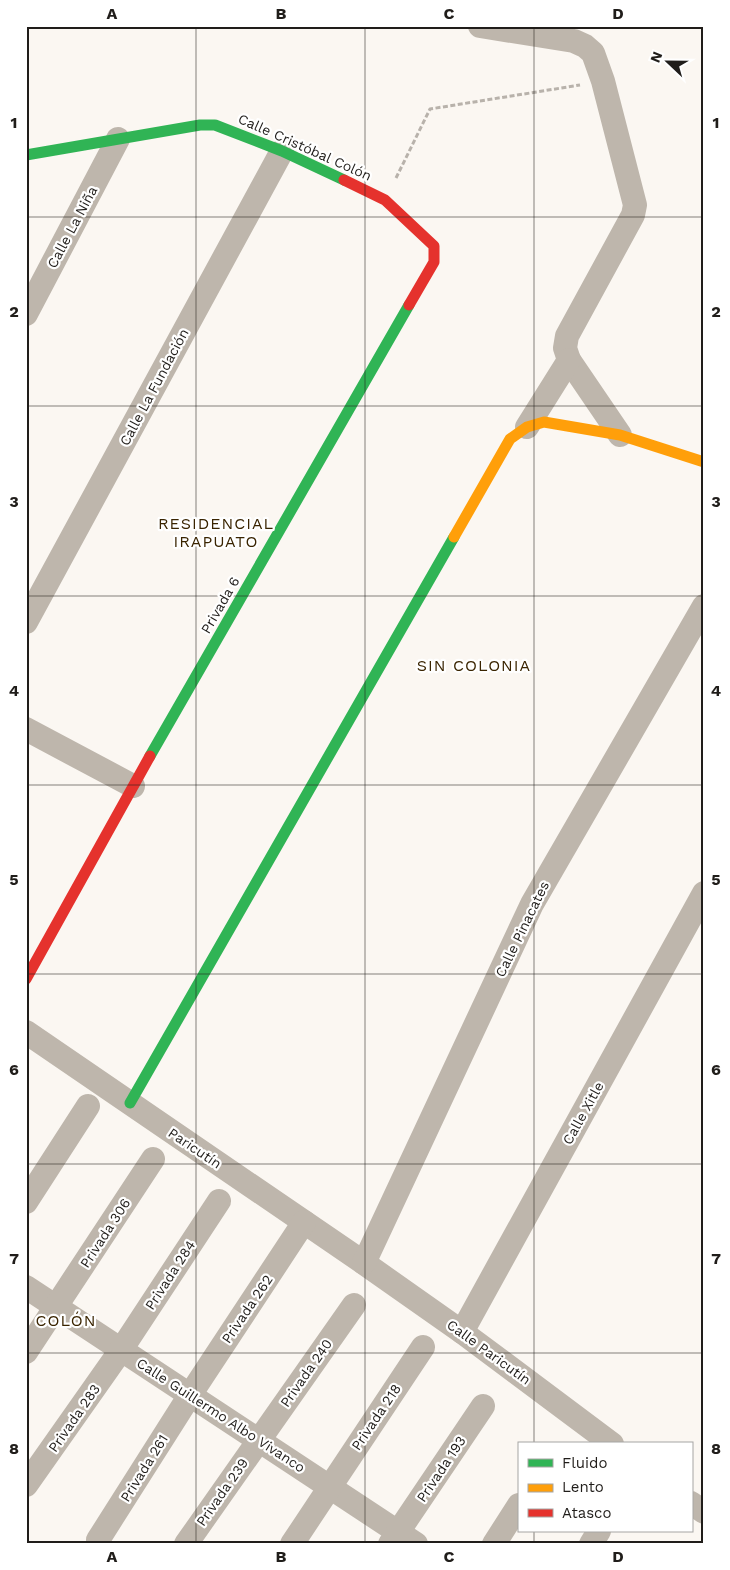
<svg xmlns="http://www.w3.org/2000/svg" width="730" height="1570" font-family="'Work Sans',sans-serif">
<rect width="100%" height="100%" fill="#fbf7f2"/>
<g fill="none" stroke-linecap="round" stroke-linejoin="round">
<path stroke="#b8b2ab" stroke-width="3" stroke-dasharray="5 2.5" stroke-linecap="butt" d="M396 178 430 109 580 85"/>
<g stroke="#beb6ac" stroke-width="24">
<path d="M480 26 574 41 585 46 593 53 603 81 635 205 633 215 567 336 565 348 569 360 620 435"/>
<path d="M26 314 118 139"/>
<path d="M527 427 569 360"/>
<path d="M26 622 282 151"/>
<path d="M26 729 133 786"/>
<path d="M26 1032 364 1263 462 1332 612 1444"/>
<path d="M26 1202 88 1106"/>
<path d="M364 1263 532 904 704 606"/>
<path d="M26 1287 416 1544"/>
<path d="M462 1332 704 893"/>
<path d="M26 1352 153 1159"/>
<path d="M26 1485 121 1350 219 1201"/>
<path d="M691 1503 704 1512"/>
<path d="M98 1540 190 1395 304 1222"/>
<path d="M186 1544 354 1305"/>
<path d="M292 1544 423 1347"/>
<path d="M390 1544 483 1406"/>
<path d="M494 1544 519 1505"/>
<path d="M591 1544 599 1531"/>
</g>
<g stroke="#30b455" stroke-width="11">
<path d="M26 155 200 125H215L282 151 344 180"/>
<path d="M150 756 409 305"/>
<path d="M130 1103 454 537"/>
</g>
<path stroke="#ff9f0a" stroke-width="11" d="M454 537 510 439 527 427 544 422 620 435 704 462"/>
<g stroke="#e5322d" stroke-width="11">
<path d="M344 180 385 200 434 246V262L409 305"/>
<path d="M26 979 150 756"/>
</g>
</g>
<path fill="none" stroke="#201d1a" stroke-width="1" stroke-opacity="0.55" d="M196 26V1544M365 26V1544M534 26V1444M26 217H704M26 406H704M26 596H704M26 785H704M26 974H704M26 1164H704M26 1353H704M534 1531V1544"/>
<g text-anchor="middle" stroke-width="4.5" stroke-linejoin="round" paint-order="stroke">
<g font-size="14" fill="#201d1a" stroke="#fff">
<text transform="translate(305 147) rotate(24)" y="5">Calle Cristóbal Colón</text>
<text transform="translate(72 227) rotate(-62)" y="5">Calle La Niña</text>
<text transform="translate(154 387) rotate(-62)" y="5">Calle La Fundación</text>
<text transform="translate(220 605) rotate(-60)" y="5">Privada 6</text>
<text transform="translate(522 929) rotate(-64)" y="5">Calle Pinacates</text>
<text transform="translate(583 1113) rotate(-61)" y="5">Calle Xitle</text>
<text transform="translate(195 1148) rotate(34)" y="5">Paricutín</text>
<text transform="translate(105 1233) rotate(-57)" y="5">Privada 306</text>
<text transform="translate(170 1275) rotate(-57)" y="5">Privada 284</text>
<text transform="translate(247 1309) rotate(-56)" y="5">Privada 262</text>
<text transform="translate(489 1352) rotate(36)" y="5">Calle Paricutín</text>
<text transform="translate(306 1373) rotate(-55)" y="5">Privada 240</text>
<text transform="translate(221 1415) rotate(33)" y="5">Calle Guillermo Albo Vivanco</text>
<text transform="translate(376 1417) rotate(-56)" y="5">Privada 218</text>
<text transform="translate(74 1418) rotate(-55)" y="5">Privada 283</text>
<text transform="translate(144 1468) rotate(-58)" y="5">Privada 261</text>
<text transform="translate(441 1469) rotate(-56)" y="5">Privada 193</text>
<text transform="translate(222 1492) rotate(-55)" y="5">Privada 239</text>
</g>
<g font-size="16" letter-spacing="1" fill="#3a2400" stroke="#fff">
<text x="216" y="529">RESIDENCIAL<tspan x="216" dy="18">IRAPUATO</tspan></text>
<text x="474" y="671">SIN COLONIA</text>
<text x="66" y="1326">COLÓN</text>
</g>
</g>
<rect width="730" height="1570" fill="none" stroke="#ffffff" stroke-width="55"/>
<rect x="518" y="1442" width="175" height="90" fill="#ffffff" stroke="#a6a5a3"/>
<rect x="528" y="1459" width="25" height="8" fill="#30b455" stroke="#a6a5a3"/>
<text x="562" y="1468" font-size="15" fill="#201d1a">Fluido</text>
<rect x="528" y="1484" width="25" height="8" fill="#ff9f0a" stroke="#a6a5a3"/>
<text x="562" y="1492" font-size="15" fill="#201d1a">Lento</text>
<rect x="528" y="1509" width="25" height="8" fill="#e5322d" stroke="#a6a5a3"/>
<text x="562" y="1518" font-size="15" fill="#201d1a">Atasco</text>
<g transform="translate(668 62) rotate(292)" stroke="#ffffff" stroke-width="4" paint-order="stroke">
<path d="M0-4L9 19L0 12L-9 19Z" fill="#201d1a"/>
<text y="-8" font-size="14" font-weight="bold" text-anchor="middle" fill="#201d1a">N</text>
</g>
<rect x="28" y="28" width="674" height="1514" fill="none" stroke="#201d1a" stroke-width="2"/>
<g font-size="16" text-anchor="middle" font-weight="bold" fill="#201d1a">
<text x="112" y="19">A</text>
<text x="281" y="19">B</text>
<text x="449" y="19">C</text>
<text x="618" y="19">D</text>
<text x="14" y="128">1</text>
<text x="716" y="128">1</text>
<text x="14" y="317">2</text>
<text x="716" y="317">2</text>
<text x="14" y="507">3</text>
<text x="716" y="507">3</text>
<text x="14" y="696">4</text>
<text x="716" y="696">4</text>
<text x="14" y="885">5</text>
<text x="716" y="885">5</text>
<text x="14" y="1075">6</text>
<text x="716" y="1075">6</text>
<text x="14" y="1264">7</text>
<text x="716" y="1264">7</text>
<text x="14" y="1454">8</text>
<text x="716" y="1454">8</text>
<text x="112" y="1562">A</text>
<text x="281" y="1562">B</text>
<text x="449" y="1562">C</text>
<text x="618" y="1562">D</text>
</g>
</svg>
